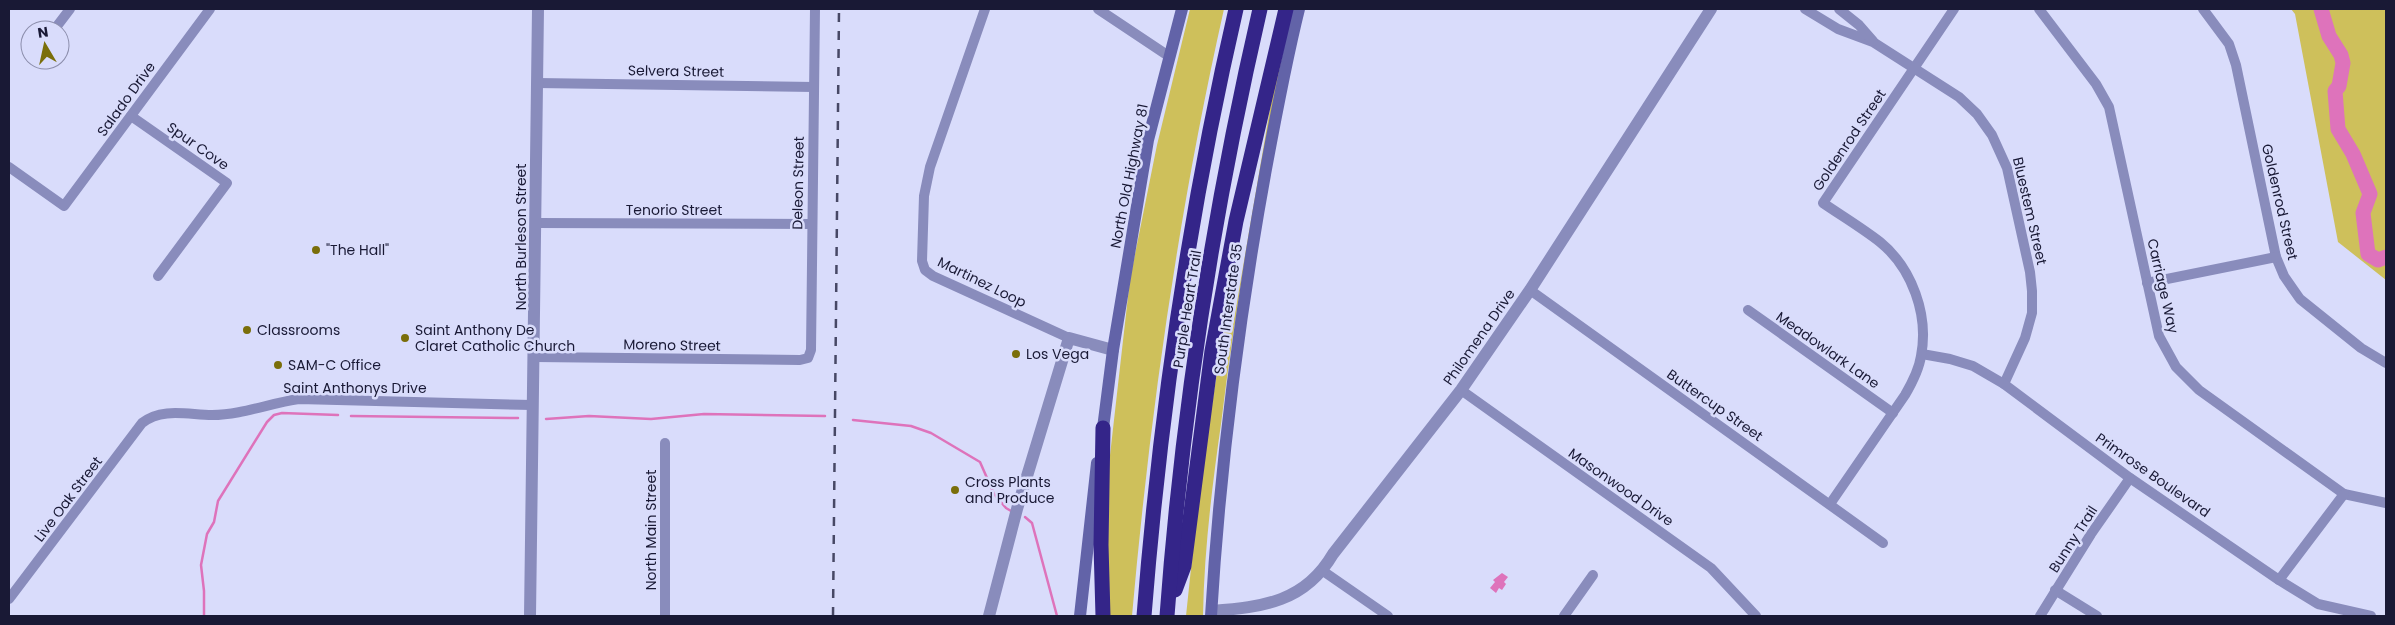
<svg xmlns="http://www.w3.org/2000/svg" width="2395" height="625" font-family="Poppins,sans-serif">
<rect width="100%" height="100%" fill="#d9dcfb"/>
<g fill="#cec05b">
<path d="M1190 9H1224C1179 209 1150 412 1132 616H1107L1109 464 1130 279 1157 145Z"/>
<path d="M1291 9C1265 147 1238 284 1221 424 1212 487 1204 552 1203 616H1186L1200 483 1223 333 1232 331 1270 109Z"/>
<path d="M2291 9H2386V280L2338 242 2295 14Z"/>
</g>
<path fill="#de73bb" d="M1502 573 1508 577 1504 582 1506 584 1502 590 1499 588 1496 593 1490 588 1495 582 1493 580Z"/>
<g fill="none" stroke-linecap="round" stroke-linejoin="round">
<g stroke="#de73bb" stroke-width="2.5">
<path d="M351 416 518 418"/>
<path d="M546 419 589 416 651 419 704 414 825 416"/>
<path d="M853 420 911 426 931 433 980 462 994 494 1006 508 1011 511"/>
<path d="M1025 517 1032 523 1057 616"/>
<path d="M204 616V591L201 565 207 534 214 522 218 501 267 422 274 415 282 413 338 415"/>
</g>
<path stroke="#de73bb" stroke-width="15" d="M2321 9 2329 36 2341 55 2343 63 2339 86 2335 91 2338 129 2353 154 2370 194 2363 213 2368 254 2378 260 2386 257"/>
<g stroke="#898cbc" stroke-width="10">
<path d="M985 9 930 167 924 196 922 261 925 270 933 276 1069 338"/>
<path d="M1098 9 1170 57"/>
<path d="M1805 9 1838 29 1873 42 1959 97 1977 114 1992 135 2007 168 2030 272 2032 291V313L2025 338 2004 384"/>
<path d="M1839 9 1859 25 1873 41"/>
<path d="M2039 9 2096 84 2109 107 2159 336 2176 367 2199 390 2344 494 2386 503"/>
<path d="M2203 9 2229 44 2236 65 2276 257 2284 276 2300 299 2361 348 2386 363"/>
<path d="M54 30 70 9"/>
<path d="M537 83 814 87"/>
<path d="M131 116 227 183 158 276"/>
<path d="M9 167 64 206 210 9"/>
<path d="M536 223 811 224"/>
<path d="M2147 283 2276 257"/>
<path d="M1530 290 1883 543"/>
<path d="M1748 310 1893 413"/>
<path d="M1922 354 1950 359 1973 366 2004 384 2130 478 2279 580 2318 604 2371 616"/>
<path d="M535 357 800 360 808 358 811 350 815 9"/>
<path d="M1461 390 1711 568 1756 616"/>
<path d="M665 443V616"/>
<path d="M1830 504 1905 395C1912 383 1919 370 1921 356 1929 315 1912 268 1880 242 1862 228 1842 216 1823 203L1954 9"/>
<path d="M1323 571 1388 616"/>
<path d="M2279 580 2344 494"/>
<path d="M2055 590 2097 616"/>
<path d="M9 599 142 423C162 407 189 415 212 415 242 415 270 403 299 399L532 405"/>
<path d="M1564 616 1593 575"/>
<path d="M2040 616 2091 534 2130 478"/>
</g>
<g stroke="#898cbc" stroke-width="12">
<path d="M1212 611C1263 607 1305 602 1333 554L1461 390 1530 290 1711 9"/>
<path d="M530 616 538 9"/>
<path d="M989 616 1017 509 1069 338 1113 350"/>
</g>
<g stroke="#6263a8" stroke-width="12">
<path d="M1102 436 1113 350 1148 140 1182 9"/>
<path d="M1080 616 1097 463"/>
<path d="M1211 616C1220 466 1239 317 1266 169 1276 115 1286 61 1299 9"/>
</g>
<g stroke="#342589" stroke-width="15">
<path d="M1103 428 1101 545 1103 616"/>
<path d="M1175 590 1184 566 1212 351 1236 221 1286 9"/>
<path d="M1144 616C1160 413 1190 208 1236 9"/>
<path d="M1167 616C1182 412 1214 208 1260 9"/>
</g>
<path stroke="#474865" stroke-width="2.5" stroke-dasharray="9 9" stroke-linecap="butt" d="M833 616 839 9"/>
</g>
<g fill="#7a6e0a" stroke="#d9dcfb" stroke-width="2">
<circle cx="316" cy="250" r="5"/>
<circle cx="247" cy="330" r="5"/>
<circle cx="405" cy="338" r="5"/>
<circle cx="1016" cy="354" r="5"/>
<circle cx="278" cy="365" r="5"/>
<circle cx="955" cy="490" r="5"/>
</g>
<g text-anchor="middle" stroke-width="5" stroke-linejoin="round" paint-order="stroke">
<g font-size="14" fill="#191935" stroke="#d9dcfb">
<text transform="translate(676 71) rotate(1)" y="5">Selvera Street</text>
<text transform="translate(126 99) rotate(-54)" y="5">Salado Drive</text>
<text transform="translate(1849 140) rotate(-56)" y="5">Goldenrod Street</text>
<text transform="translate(198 146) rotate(35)" y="5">Spur Cove</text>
<text transform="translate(1129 176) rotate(-79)" y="5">North Old Highway 81</text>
<text transform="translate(798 183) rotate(-89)" y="5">Deleon Street</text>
<text transform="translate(2280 202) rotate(77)" y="5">Goldenrod Street</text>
<text x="674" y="215">Tenorio Street</text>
<text transform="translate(2030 211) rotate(77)" y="5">Bluestem Street</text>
<text transform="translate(521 237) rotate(-90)" y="5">North Burleson Street</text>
<text transform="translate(982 282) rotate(26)" y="5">Martinez Loop</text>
<text transform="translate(2163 286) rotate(77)" y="5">Carriage Way</text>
<text transform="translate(1187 309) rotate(-81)" y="5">Purple Heart Trail</text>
<text transform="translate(1228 309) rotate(-82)" y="5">South Interstate 35</text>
<text transform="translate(1479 337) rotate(-55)" y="5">Philomena Drive</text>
<text transform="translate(672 345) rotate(1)" y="5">Moreno Street</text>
<text transform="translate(1828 350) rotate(35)" y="5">Meadowlark Lane</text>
<text x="355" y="393">Saint Anthonys Drive</text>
<text transform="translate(1715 405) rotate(35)" y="5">Buttercup Street</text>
<text transform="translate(2153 475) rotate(35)" y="5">Primrose Boulevard</text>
<text transform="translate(1621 487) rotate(35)" y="5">Masonwood Drive</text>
<text transform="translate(68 499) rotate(-53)" y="5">Live Oak Street</text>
<text transform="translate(651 530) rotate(-90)" y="5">North Main Street</text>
<text transform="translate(2073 539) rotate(-57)" y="5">Bunny Trail</text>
</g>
<g font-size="14" fill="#191935" stroke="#d9dcfb" text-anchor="start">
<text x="326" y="255">"The Hall"</text>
<text x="257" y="335">Classrooms</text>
<text x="415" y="335">Saint Anthony De<tspan x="415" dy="16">Claret Catholic Church</tspan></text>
<text x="1026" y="359">Los Vega</text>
<text x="288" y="370">SAM-C Office</text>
<text x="965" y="487">Cross Plants<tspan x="965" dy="16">and Produce</tspan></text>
</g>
</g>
<rect width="2395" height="625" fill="none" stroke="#191935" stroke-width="20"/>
<g transform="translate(45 45) rotate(351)"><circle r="24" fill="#d9dcfb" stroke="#8c8eac"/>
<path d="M0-4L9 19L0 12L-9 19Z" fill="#7a6e0a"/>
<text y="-8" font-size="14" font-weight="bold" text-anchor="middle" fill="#191935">N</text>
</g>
</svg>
